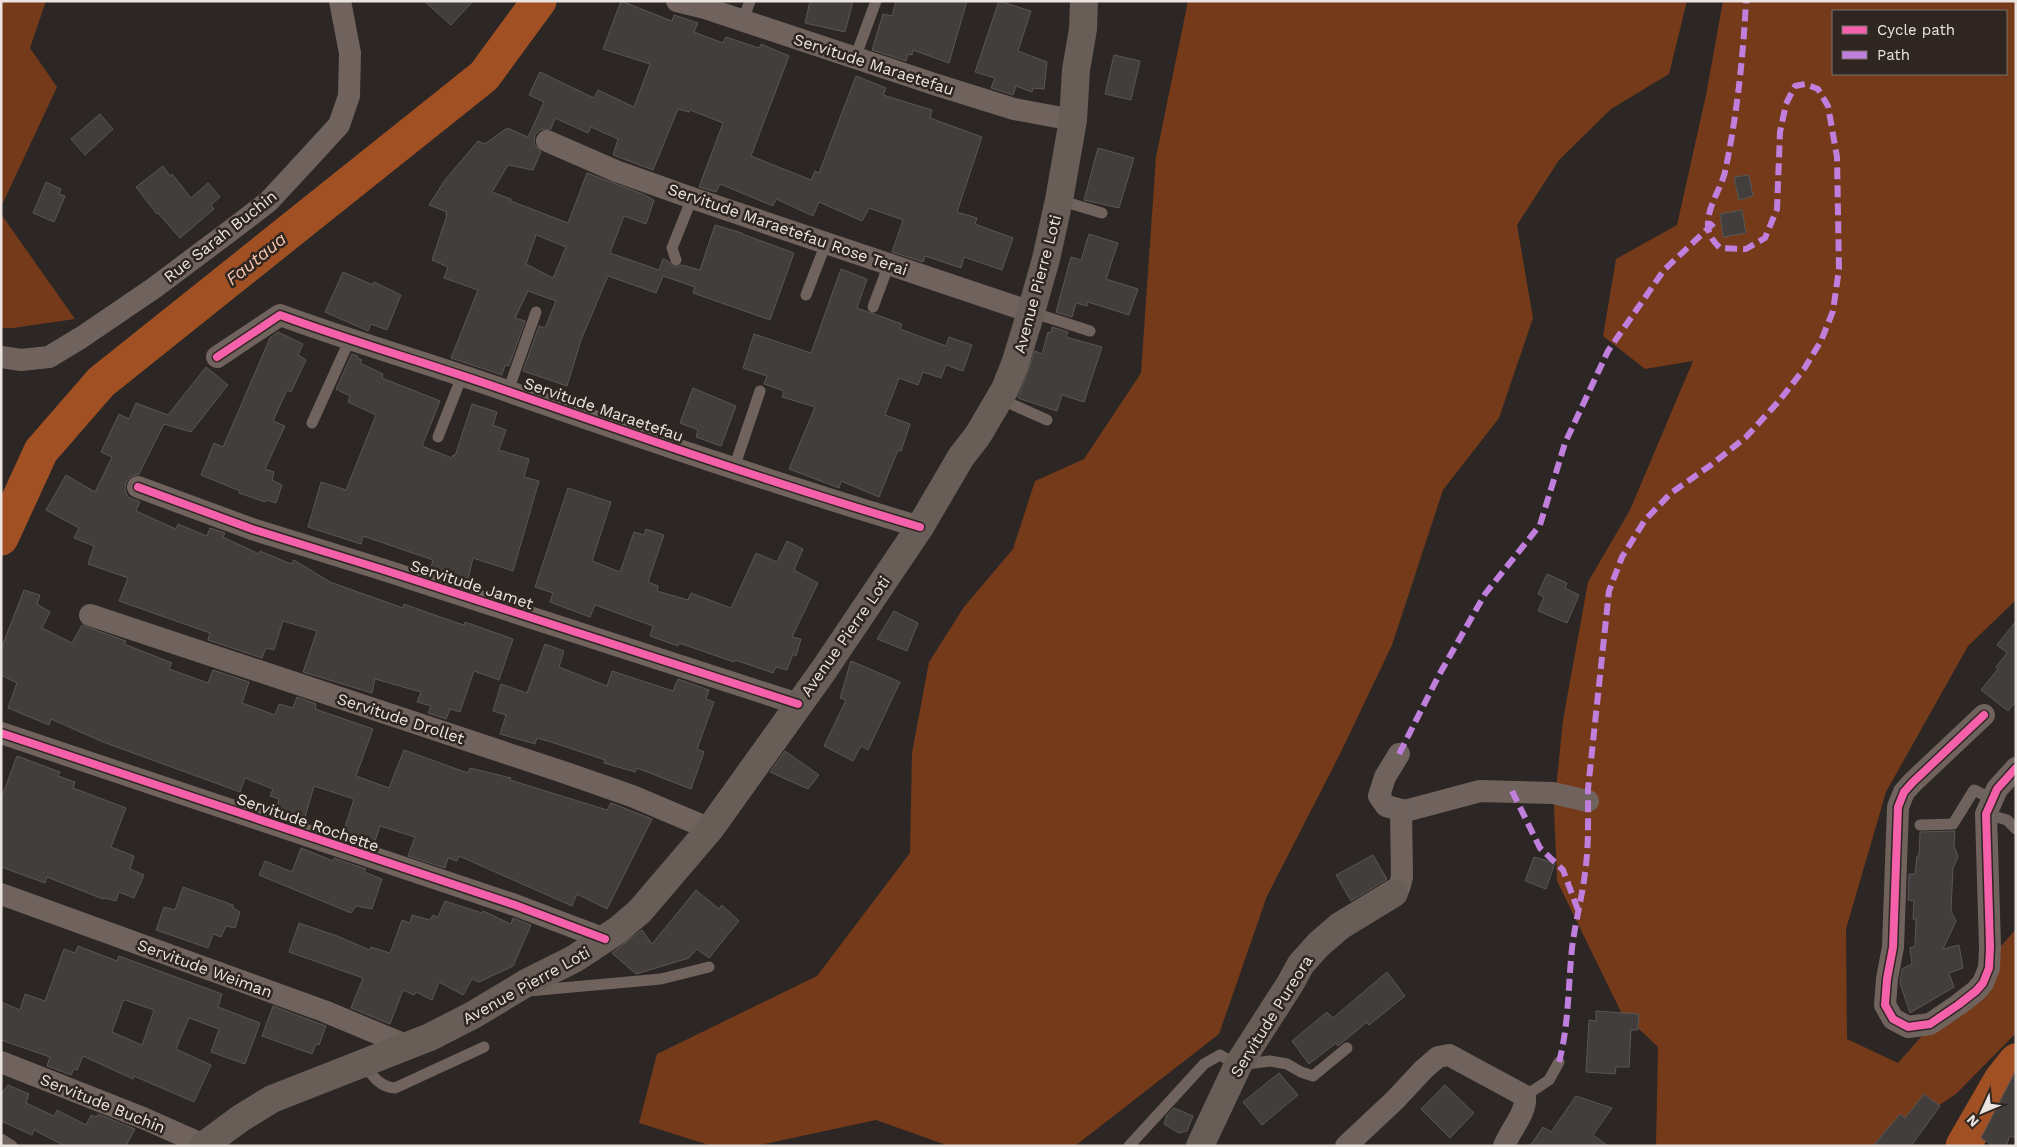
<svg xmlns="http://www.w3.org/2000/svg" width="2017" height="1147" font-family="'Work Sans',sans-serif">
<rect width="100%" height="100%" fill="#2c2724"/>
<g fill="#743a1a" fill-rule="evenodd">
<path d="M1 1H46L30 48 57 87 1 207Z"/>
<path d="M1188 1H1687L1669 74 1611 109 1559 160 1517 225 1533 318 1499 418 1443 490 1392 645 1339 756 1267 896 1219 1034 1075 1146H949L876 1120 755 1146H712L639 1123 657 1054 817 976 910 853 912 753 929 662 964 607 1013 549 1035 481 1084 459 1141 373 1156 157Z"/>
<path d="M1723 1H2016V600L1968 646 1886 792 1846 929 1847 1039 1898 1063 2016 929V1033L1956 1094 1878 1146H1656L1658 1047 1621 1012 1557 881 1554 809 1563 720 1588 582 1630 510 1693 361 1645 369 1603 336 1616 259 1677 225 1706 95ZM1833 11H2006V74H1833Z"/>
<path d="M1 214 75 319 13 328H1Z"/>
</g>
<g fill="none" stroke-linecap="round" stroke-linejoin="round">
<g stroke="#a05023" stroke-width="35">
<path d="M1 538 41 451 101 382 484 76 539 1"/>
<path d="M1963 1146 2001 1080 2016 1061"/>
</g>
</g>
<g fill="#423e3c" stroke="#5b5653" fill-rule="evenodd">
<path d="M424 1H473L451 25Z"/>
<path d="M621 1 672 21 674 15 698 23 694 32 723 43 726 37 759 48 761 44 789 56 751 156 811 180 815 171 819 173 856 76 886 88 883 95 932 110 930 118 982 137 957 212 977 218 975 224 1013 238 1002 270 964 257 961 268 925 256 923 262 892 252 903 220 869 208 862 221 819 202 813 216 776 199 773 206 720 184 716 192 699 187 723 123 690 110 689 112 678 109 653 170 613 155 618 139 591 127 588 133 555 118 551 129 540 130 535 135 534 143 541 152 533 170 508 165 492 192 511 199V201L568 223 587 173 643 194 654 200 646 224 624 216 610 253 659 270 663 259 668 261 674 267 682 265 700 270 715 225 742 233V234L794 253 770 320 693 293 695 287 663 276 656 293 608 276 581 340 567 386 523 371 539 326 545 328 556 301 528 291 515 318 525 321 509 366 505 365 502 375 451 358 478 290 444 278 448 267 432 260 447 215H446L447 212 429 205 445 180 478 141 485 144 507 128 528 137 544 102 529 95 540 72 594 98 598 90 634 107 650 64 603 49ZM536 235 566 247 553 278 526 264Z"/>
<path d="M810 1H853L845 32 805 23Z"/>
<path d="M896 1H967L949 63 913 50 912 55 908 54 906 61 872 50 883 14 892 16Z"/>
<path d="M999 1 1031 11 1018 51 1047 62 1044 89 1033 88 1032 92 1016 86 1013 95 991 88 995 78 975 72Z"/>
<path d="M1114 55 1140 61 1131 100 1105 94Z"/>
<path d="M100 114 113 129 85 155 71 139Z"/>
<path d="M1098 148 1134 158 1119 208 1084 200Z"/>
<path d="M163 166 170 176 172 174 191 198 208 183 220 197 211 205 214 209 180 238 158 213 157 214 136 187Z"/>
<path d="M1749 175 1753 196 1739 200 1734 177Z"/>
<path d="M46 182 61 189 59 194 65 196 54 222 33 213Z"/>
<path d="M1742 210 1746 233 1723 237 1720 214Z"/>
<path d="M1089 234 1118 243 1106 279 1138 289 1129 315 1088 302 1087 306 1076 303 1072 317 1056 312 1071 257 1081 260Z"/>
<path d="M841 269 867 279 857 308 902 324 900 329 946 346 949 337 972 345 963 371 946 365 941 378 923 372 918 385 899 378 885 415 910 424 901 451 898 450 879 497 841 481 839 488 789 469 815 407 782 397 784 391 764 384 767 376 743 368 754 334 811 353Z"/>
<path d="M343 272 373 285 374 282 401 295 387 330 371 324 368 331 325 312Z"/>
<path d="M1052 327 1068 332 1066 337 1102 347 1084 402 1062 395 1057 411 1018 398 1035 351 1042 354 1048 332 1051 333Z"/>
<path d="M278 332 303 344 298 355 306 360 291 392 287 390 273 421 285 426 265 469 274 472 272 480 282 485 276 503 266 500 265 502 239 493 240 491 201 475 214 443 223 447 270 338Z"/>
<path d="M352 354 358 356 357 358 362 360 360 363 383 374 382 378 440 401 422 446 452 458 453 455 455 456 472 404 497 412 493 425 506 430 499 450 529 459 524 477 539 481 513 571 473 558 467 583 430 571 433 560 363 536 361 544 308 527 321 482 346 490 376 415 348 402 350 396 336 389Z"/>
<path d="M206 367 228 385 191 432 164 424 139 474 130 477 126 483 125 490 128 497 140 502 136 511 176 529 178 524 207 536 210 528 225 533 223 537 259 554 260 551 291 564 294 560 330 582 403 608 404 604 443 618 464 625 465 622 513 639 499 680 474 671 460 712 450 709 446 719 428 713 431 706 417 702 421 692 375 679 372 693 303 672 317 631 283 621 274 650 266 648 262 658 208 640 210 633 119 601 128 578 88 564 94 546 74 538 79 528 46 510 66 475 95 492 112 457 101 452 119 414 129 419 136 403 168 415Z"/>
<path d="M693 388 736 406 721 446 696 437 698 430 680 423Z"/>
<path d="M568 488 611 502 592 561 620 572 634 532 644 535 646 529 664 535 648 582 658 586 657 591 688 600 691 593 731 608 756 553 777 562 787 541 803 549 794 570 818 583 792 637 801 639 796 656 793 654 787 670 776 667 773 673 735 660 734 662 679 643 678 646 650 636 653 626 595 605 590 617 550 602 553 593 535 587Z"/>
<path d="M1547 574 1567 583 1565 588 1579 595 1567 623 1538 611 1544 597 1538 594Z"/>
<path d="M24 590 40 595 37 604 50 612 42 628 72 643 82 625 126 641 124 644 172 663 169 669 208 683 213 670 249 682 242 703 275 715 279 704 293 708 297 697 316 704 315 709 373 729 356 776 389 788 404 750 468 773 470 768 511 778 510 780 607 810 611 803 652 819 607 909 577 894 572 906 459 856 457 861 448 858 445 868 408 856 415 837 380 826 374 844 343 833 354 799 314 786 305 817 277 808 279 799 270 796 273 789 245 778 240 792 103 742 51 719 49 725 8 708 17 683 1 675V649Z"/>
<path d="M894 611 918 623 907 651 877 639Z"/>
<path d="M2016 621V702L2008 711 1981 690 1998 669 1996 667 2007 653 1997 645Z"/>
<path d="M545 644 564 651 559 667 607 686 612 671 673 691 678 679 709 690 706 699 714 702 697 749 704 752 691 789 637 768 635 772 604 763 605 760 551 742 537 738 535 744 500 734 506 715 493 711 501 684 527 693Z"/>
<path d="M851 661 900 682 868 750 861 746 853 761 824 746 846 700 840 698Z"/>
<path d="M785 751 819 775 808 789 770 772Z"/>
<path d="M17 756 60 772 58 776 75 782 73 788 126 808 111 847 134 856 130 869 144 875 134 898 119 892 116 901 104 898 103 899 47 877 45 883 1 867V799Z"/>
<path d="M1955 831 1954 846 1958 857 1953 868 1951 911 1956 921 1943 949 1959 945 1963 968 1949 973 1954 987 1910 1013 1900 983 1902 969 1912 964 1910 948 1915 946 1916 919H1913L1914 901 1908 900 1909 874H1915L1917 856H1919L1920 832Z"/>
<path d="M301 848 333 861 334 858 366 869 364 872 382 879 372 909 356 906 351 913 259 875 265 861 292 872Z"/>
<path d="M1373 855 1387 879 1351 901 1336 875Z"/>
<path d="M1534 857 1555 863 1546 889 1525 881Z"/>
<path d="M183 887 233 905V908L240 912 235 928 226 926 221 937 213 934 208 948 156 930 164 907 175 910Z"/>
<path d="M696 890 719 909 722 905 739 921 709 958 697 949 689 958 636 974 612 953 642 930 652 944Z"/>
<path d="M445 901 482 913 483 911 511 924 513 918 531 925 513 966 479 982 472 979 463 995 439 982 432 1000 416 992 414 995 403 990 390 1024 351 1008 363 978 289 952 299 923 337 936 370 950 371 947 390 953 402 920 410 923 412 915 430 920 433 915 438 917Z"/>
<path d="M78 946 117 961 119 956 222 994 218 1007 260 1023 245 1064 211 1052 219 1029 189 1018 176 1049 211 1065 194 1102 134 1076 133 1079 83 1056 77 1070 74 1069 71 1075 47 1066 50 1057 1 1040V1002L20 1010 25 994 45 1001 64 949 75 953ZM125 1000 154 1010 142 1045 112 1032 123 1001Z"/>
<path d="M1387 972 1405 996 1369 1025 1367 1022 1338 1046 1336 1043 1309 1064 1292 1041 1327 1012 1333 1018Z"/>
<path d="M273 1006 326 1026 319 1045 316 1044 312 1054 262 1036Z"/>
<path d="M1596 1011 1639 1014 1638 1030H1631L1629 1067H1616L1615 1074 1586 1072 1589 1020 1596 1021Z"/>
<path d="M2016 1070V1138L2010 1136 2006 1146H1994L1981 1138Z"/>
<path d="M1279 1073 1298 1095 1262 1125 1243 1102Z"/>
<path d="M8 1085 29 1094 26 1103 54 1116 57 1110 86 1125 91 1115 97 1117 98 1114 135 1129 126 1146H65L34 1130 32 1135 1 1121V1094Z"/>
<path d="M1445 1085 1474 1113 1450 1138 1421 1109Z"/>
<path d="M1924 1094 1940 1106 1911 1146H1873L1900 1114 1905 1118Z"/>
<path d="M1576 1096 1612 1108 1593 1135 1608 1146H1530L1543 1127 1551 1132Z"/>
<path d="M1174 1108 1193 1116 1187 1131 1179 1133 1164 1124 1167 1115Z"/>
</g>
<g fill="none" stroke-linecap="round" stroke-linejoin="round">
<g stroke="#70635e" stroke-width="11">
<path d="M743 20 750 1"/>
<path d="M855 58 876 1"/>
<path d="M1059 200 1102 213"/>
<path d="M676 260 672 248 692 198"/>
<path d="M806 295 826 243"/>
<path d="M873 307 889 264"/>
<path d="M1031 312 1090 331"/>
<path d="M508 391 536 312"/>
<path d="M1000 399 1047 420"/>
<path d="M312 423 350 339"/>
<path d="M438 437 462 376"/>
<path d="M734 468 760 391"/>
<path d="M1986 814 2007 820 2016 829"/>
<path d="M1920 825 1953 824 1974 790 1992 799"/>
<path d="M528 991 661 979 709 967"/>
<path d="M363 1063C372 1075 379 1087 395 1088L484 1047"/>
<path d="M1525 1096 1549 1080 1559 1062"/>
<path d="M1 1139 12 1146"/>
<path d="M1129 1146 1204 1064 1220 1055 1238 1065 1270 1061 1287 1064 1301 1072 1313 1076 1347 1048"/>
</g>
<g stroke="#70635e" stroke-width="22">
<path d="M677 1 705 8 937 85 1014 109 1073 120"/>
<path d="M547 141 616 171 692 198 1031 312"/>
<path d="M1 357 21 360 49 357 82 337 154 288 234 228 268 202 306 161 339 125 349 96 350 53 340 1"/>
<path d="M217 357 280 315C356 343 434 365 510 392 646 439 782 486 920 527"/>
<path d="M138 487 252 529 384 570 798 704"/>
<path d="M90 615 566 773 632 796 710 829"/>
<path d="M1984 715 1913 782 1904 792 1898 807 1893 947 1887 979 1885 1005 1893 1019 1908 1027 1930 1024 1958 1005 1976 991 1983 983 1989 968 1990 947 1986 814 1997 789 2016 768"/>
<path d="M1 733 515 905 605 939"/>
<path d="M1399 754 1385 777 1379 796 1386 806 1405 811 1480 791 1553 793 1588 801"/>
<path d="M1394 893 1399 888 1402 877 1401 810"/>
<path d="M1 894 324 1011 408 1046"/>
<path d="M1 1062 143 1118 204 1145"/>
<path d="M1346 1146 1395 1100 1424 1069 1438 1057 1449 1055 1525 1096C1527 1113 1510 1130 1504 1146"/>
</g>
<g stroke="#695d57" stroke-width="28">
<path d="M203 1146 241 1118 272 1099 430 1037 473 1015 528 982 574 959 618 930 640 911 710 829 823 671 920 527 961 457 978 435 1005 389 1015 364 1031 312 1046 259 1059 200 1073 120 1076 70 1083 29 1084 1"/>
<path d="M1200 1146 1238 1065 1290 984 1301 964 1319 944 1340 926 1394 893"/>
</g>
<g stroke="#c07fdc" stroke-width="6" stroke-dasharray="12 6" stroke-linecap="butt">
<path d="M1399 754 1439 675 1485 594 1540 525 1565 443 1608 351 1664 270 1716 221"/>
<path d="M1512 791 1540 848 1563 870 1578 910"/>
<path d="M1559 1062C1569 1024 1568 987 1572 948 1575 923 1582 898 1585 873 1589 845 1588 817 1588 789L1609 591 1622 557 1645 520 1671 493 1711 465 1746 437 1779 401 1804 369 1821 341 1833 311 1839 269 1837 157 1828 106 1818 89 1805 84 1795 86 1786 104 1780 132 1777 209 1765 238 1746 249 1720 248C1713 241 1707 234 1708 222 1709 204 1721 188 1725 172 1737 115 1743 59 1746 1"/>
</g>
<g stroke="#302621" stroke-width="11">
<g id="cycleway">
<path d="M217 357 280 315C356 343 434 365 510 392 646 439 782 486 920 527"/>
<path d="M138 487 252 529 384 570 798 704"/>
<path d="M1984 715 1913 782 1904 792 1898 807 1893 947 1887 979 1885 1005 1893 1019 1908 1027 1930 1024 1958 1005 1976 991 1983 983 1989 968 1990 947 1986 814 1997 789 2016 768"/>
<path d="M1 733 515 905 605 939"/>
</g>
</g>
<use href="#cycleway" stroke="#f560ab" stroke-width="8"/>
</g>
<g text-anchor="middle" stroke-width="5" stroke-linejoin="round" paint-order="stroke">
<g font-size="16" fill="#ebe4e1" stroke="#302621">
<text transform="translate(874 64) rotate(18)" y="6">Servitude Maraetefau</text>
<text transform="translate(788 229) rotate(19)" y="6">Servitude Maraetefau Rose Terai</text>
<text transform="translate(220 236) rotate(-38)" y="6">Rue Sarah Buchin</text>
<text transform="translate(1037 284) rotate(-75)" y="6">Avenue Pierre Loti</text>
<text transform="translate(604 409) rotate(19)" y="6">Servitude Maraetefau</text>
<text transform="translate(472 584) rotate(18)" y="6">Servitude Jamet</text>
<text transform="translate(845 636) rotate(-55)" y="6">Avenue Pierre Loti</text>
<text transform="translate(401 718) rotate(18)" y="6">Servitude Drollet</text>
<text transform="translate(308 822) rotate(19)" y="6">Servitude Rochette</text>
<text transform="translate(205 968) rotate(20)" y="6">Servitude Weiman</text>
<text transform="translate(526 985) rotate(-29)" y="6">Avenue Pierre Loti</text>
<text transform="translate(1271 1016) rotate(-58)" y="6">Servitude Pureora</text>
<text transform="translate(103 1103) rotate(22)" y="6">Servitude Buchin</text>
</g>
<g font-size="18" font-style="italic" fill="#f5c4ad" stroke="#302621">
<text transform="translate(256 259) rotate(-39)" y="6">Fautaua</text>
</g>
</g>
<rect width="2017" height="1147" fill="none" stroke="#ebe4e1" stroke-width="5"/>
<rect x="1832" y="10" width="175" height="65" fill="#302621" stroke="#7b726e"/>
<rect x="1842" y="26" width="25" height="8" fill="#f560ab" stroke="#7b726e"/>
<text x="1877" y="35" font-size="15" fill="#ebe4e1">Cycle path</text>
<rect x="1842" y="51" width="25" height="8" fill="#c07fdc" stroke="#7b726e"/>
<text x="1877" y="60" font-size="15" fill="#ebe4e1">Path</text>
<g transform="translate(1982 1112) rotate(226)" stroke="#302621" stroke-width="4" paint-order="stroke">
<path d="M0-4L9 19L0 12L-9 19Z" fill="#ebe4e1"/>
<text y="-8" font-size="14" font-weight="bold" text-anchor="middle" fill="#ebe4e1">N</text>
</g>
</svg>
